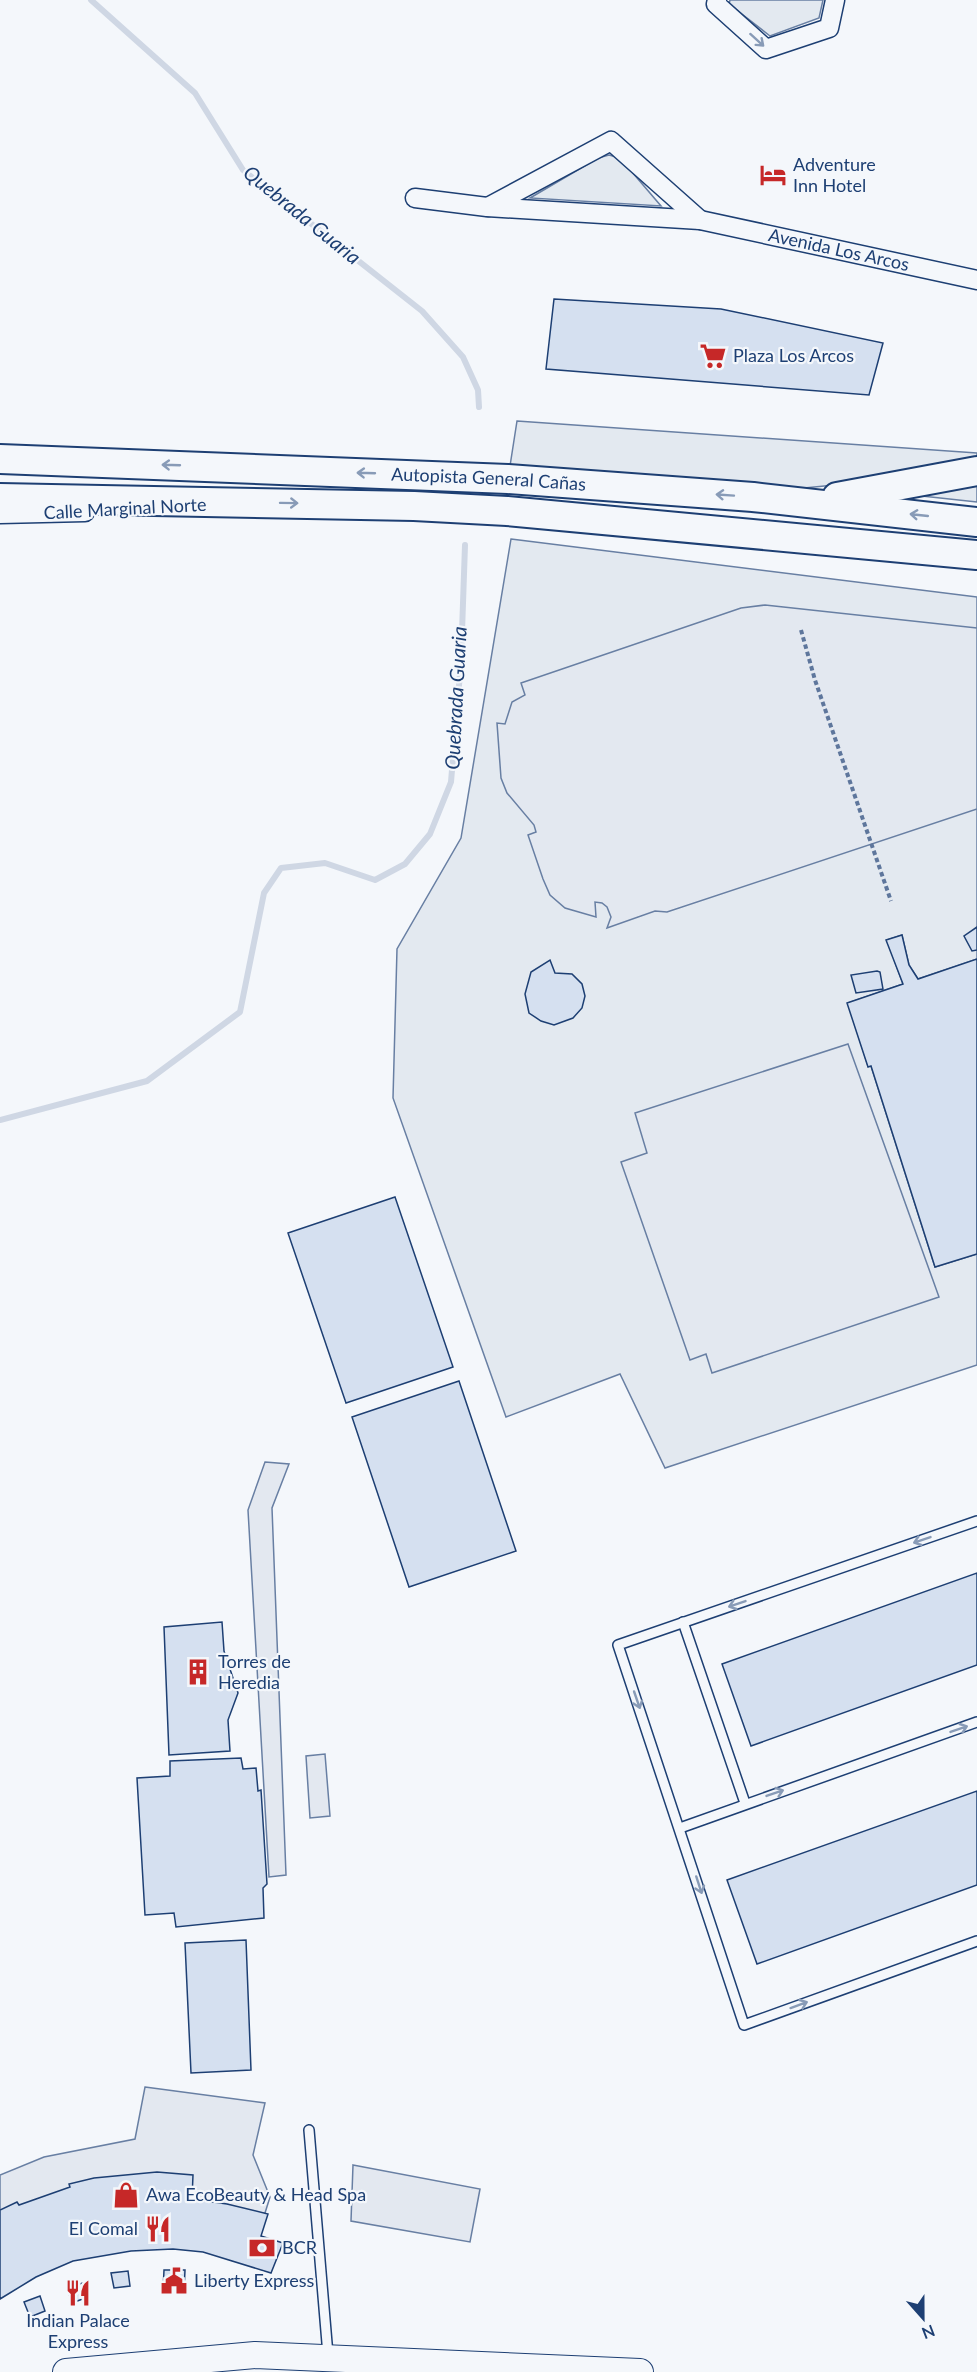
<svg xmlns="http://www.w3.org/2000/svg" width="977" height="2372" font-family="Lato,sans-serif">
<rect width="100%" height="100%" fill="#f4f7fb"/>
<g fill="#e3e9f0" stroke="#687fa3" stroke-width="1.5">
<path d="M730 0H823L819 18 770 36 729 4Z"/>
<path d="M609 155 620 158 661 206 530 198 598 158Z"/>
<path d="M517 421 977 453V464L865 482 794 489 510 466Z"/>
<path d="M977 480V502L894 493Z"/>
<path d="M511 539 977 597V959L918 979 909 965 902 935 887 940 903 984 848 1003 868 1066H871L935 1267 977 1254V1365L665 1468 620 1374 506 1417 393 1098 397 949 461 838Z"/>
</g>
<g fill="#e3e8f0" stroke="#687fa3" stroke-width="1.5">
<path d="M765 605 977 628V809L667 912 655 911 607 928 611 917 607 907 602 903 595 902 596 917 565 908 550 895 543 879 528 835 536 832 534 825 507 793 501 778 497 723 505 724 512 702 525 695 521 683 741 608Z"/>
<path d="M848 1044 939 1297 712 1373 706 1354 690 1360 621 1162 647 1153 635 1113Z"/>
<path d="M265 1462 289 1464 272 1508 286 1875 269 1877 248 1510Z"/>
<path d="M325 1754 330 1816 310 1818 306 1756Z"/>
<path d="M145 2087 265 2103 253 2155 270 2197 265 2213 0 2236V2175L44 2157 135 2139Z"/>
<path d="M353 2165 480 2189 470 2242 351 2221Z"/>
</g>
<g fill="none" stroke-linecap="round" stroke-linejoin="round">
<g stroke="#cfd7e4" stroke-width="6">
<path d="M91 0 195 93 243 170 422 311 463 357 478 390 479 407"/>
<path d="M0 1120 147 1081 240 1012 264 893 281 868 325 863 375 880 405 864 430 834 451 782 461 661 465 545"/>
</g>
</g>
<g fill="#d5e0f0" stroke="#1d3f73" stroke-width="1.5">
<path d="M554 299 721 309 883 343 869 395 546 369Z"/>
<path d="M977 927V950L972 951 964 936Z"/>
<path d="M902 935 909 965 918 979 977 959V1254L935 1267 871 1066 868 1067 847 1003 903 984 886 940Z"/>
<path d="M550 960 555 973 572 974 582 984 585 996 582 1008 573 1018 554 1025 541 1021 529 1013 525 994 531 972Z"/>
<path d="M877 971 880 972 883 989 856 993 851 975Z"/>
<path d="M395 1197 453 1367 346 1403 288 1233Z"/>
<path d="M459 1381 516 1551 409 1587 352 1417Z"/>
<path d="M977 1573V1665L751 1746 722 1664Z"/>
<path d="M222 1622 224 1651 238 1693 228 1720 230 1751 169 1755 164 1627Z"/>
<path d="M241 1758 243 1769 256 1768 258 1791 261 1790 267 1884 263 1888 264 1918 176 1927 174 1913 145 1915 137 1778 170 1776V1761Z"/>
<path d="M977 1791V1885L757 1964 727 1880Z"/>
<path d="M246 1940 251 2070 191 2073 185 1943Z"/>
<path d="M157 2172 193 2175 192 2199 227 2204 268 2214 261 2236 283 2243 271 2273 203 2252 173 2249 131 2251 73 2261 36 2277 0 2299V2210L17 2202 19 2205 70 2187 69 2184 94 2178Z"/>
<path d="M164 2270H185L184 2291H163Z"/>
<path d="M128 2271 130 2286 114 2288 111 2273Z"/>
<path d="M83 2283 88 2297 72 2303 67 2288Z"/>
<path d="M40 2296 45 2311 30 2317 24 2302Z"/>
</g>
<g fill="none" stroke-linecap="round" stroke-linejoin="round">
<g stroke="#1d3f73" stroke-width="12">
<g id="service">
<path d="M977 1521 618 1645 744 2025 977 1941"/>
<path d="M683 1622 745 1803"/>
<path d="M680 1828 977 1722"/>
<path d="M309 2130 328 2355"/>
</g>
</g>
<g stroke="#1d3f73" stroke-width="21">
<g id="minor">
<path d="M717 0 716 4 766 49 829 28 835 0"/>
<path id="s1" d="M415 198 487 207 700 220 977 280"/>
<path d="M488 207 611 141 700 220"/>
<path d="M0 514 85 512"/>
</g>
</g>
<g stroke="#1d3f73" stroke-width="28">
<path id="secondary" d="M66 2372 255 2355 640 2372"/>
</g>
<g stroke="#1d3f73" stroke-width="32">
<g id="trunk">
<path id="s2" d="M0 459 508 479 753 497 977 522"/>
<path d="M837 497 977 471"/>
<path d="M0 498 414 506 507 511 977 555"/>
</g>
</g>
<path stroke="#5e769c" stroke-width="4" stroke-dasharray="4.5 3" stroke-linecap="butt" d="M801 630 815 680 891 901"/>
<use href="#service" stroke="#f4f7fb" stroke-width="9"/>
<use href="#minor" stroke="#f4f7fb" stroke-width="18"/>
<use href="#secondary" stroke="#f4f7fb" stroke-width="26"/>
<use href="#trunk" stroke="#f4f7fb" stroke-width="28"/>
</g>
<defs><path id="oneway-shaft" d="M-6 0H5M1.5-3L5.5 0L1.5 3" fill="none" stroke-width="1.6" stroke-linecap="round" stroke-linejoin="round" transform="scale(1.5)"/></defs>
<g stroke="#889bb7">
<use href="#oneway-shaft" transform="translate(757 40) rotate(42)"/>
<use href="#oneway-shaft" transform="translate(171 465) rotate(-178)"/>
<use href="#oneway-shaft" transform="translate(366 473) rotate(-178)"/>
<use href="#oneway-shaft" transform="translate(725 495) rotate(-176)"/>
<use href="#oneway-shaft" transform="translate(289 503) rotate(1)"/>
<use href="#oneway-shaft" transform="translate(919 515) rotate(-174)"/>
<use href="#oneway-shaft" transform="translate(922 1540) rotate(161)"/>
<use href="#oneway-shaft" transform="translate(737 1604) rotate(161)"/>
<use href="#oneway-shaft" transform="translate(637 1700) rotate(71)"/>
<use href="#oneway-shaft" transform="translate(959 1729) rotate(-19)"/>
<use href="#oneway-shaft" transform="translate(775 1793) rotate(-19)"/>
<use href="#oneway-shaft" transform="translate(699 1885) rotate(72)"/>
<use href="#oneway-shaft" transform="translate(799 2005) rotate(-20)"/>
</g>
<defs>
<g id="hotel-bare" transform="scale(2.07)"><path d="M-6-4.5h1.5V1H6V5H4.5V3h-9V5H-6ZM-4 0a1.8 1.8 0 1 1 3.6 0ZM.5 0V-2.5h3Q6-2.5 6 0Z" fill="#c62828" stroke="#f4f7fb" stroke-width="2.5" paint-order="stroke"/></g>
<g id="supermarket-bare" transform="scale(2.07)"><path d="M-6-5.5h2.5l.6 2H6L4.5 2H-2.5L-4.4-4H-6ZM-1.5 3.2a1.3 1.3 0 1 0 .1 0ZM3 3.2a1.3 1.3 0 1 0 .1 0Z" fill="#c62828" stroke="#f4f7fb" stroke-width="2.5" paint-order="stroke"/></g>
<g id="building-bare" transform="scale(2.07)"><path d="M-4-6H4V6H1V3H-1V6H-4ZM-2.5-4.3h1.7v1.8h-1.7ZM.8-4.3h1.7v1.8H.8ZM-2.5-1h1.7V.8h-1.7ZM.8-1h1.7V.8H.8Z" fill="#c62828" stroke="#f4f7fb" stroke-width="2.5" paint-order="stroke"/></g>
<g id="shop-bare" transform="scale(2.07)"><path d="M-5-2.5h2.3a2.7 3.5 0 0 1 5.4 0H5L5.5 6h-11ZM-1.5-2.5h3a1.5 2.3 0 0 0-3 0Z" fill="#c62828" stroke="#f4f7fb" stroke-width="2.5" paint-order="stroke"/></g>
<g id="restaurant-bare" transform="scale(2.07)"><path d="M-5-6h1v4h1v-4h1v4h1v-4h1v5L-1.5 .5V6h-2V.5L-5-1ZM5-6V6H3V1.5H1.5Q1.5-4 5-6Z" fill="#c62828" stroke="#f4f7fb" stroke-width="2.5" paint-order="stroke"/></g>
<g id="bank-bare" transform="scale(2.07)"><path d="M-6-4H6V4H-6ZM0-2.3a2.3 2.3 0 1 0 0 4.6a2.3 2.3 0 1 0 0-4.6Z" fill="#c62828" stroke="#f4f7fb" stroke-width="2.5" paint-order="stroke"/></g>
<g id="civic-bare" transform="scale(2.07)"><path d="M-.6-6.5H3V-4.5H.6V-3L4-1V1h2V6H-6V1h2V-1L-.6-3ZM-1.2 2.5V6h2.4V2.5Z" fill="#c62828" stroke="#f4f7fb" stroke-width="2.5" paint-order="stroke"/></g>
</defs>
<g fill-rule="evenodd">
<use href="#hotel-bare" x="773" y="175"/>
<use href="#supermarket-bare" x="713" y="356"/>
<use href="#building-bare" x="198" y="1672"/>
<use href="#shop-bare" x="126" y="2195"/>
<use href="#restaurant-bare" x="158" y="2229"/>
<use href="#bank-bare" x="262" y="2248"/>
<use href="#civic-bare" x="174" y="2281"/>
<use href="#restaurant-bare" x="78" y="2293"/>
</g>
<g text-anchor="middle" stroke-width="4.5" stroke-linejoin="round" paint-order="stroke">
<g font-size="18" fill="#1d3f73" stroke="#f4f7fb" text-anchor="start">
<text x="793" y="171">Adventure<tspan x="793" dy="21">Inn Hotel</tspan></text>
<text x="733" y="362">Plaza Los Arcos</text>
<text x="218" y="1668">Torres de<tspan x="218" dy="21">Heredia</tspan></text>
<text x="146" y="2201">Awa EcoBeauty &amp; Head Spa</text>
<text x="138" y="2235" text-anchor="end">El Comal</text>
<text x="282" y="2254">BCR</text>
<text x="194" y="2287">Liberty Express</text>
<text x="78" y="2327" text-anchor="middle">Indian Palace<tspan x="78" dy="21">Express</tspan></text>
</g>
<g font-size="18" fill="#1d3f73" stroke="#f4f7fb">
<text dy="6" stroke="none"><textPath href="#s1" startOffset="428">Avenida Los Arcos</textPath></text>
<text dy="6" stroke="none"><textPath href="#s2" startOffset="489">Autopista General Cañas</textPath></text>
<text transform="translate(125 509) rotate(-3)" y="6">Calle Marginal Norte</text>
</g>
<g font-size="20" font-style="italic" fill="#1d3f73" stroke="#f4f7fb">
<text transform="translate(302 215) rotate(39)" y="7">Quebrada Guaria</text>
<text transform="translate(456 698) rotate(-87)" y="7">Quebrada Guaria</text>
</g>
</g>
<g transform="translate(923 2318) rotate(159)" stroke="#f4f7fb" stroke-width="4.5" paint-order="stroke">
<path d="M0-4.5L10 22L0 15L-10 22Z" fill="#1d3f73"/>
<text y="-9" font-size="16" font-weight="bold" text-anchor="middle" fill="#1d3f73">N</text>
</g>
</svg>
